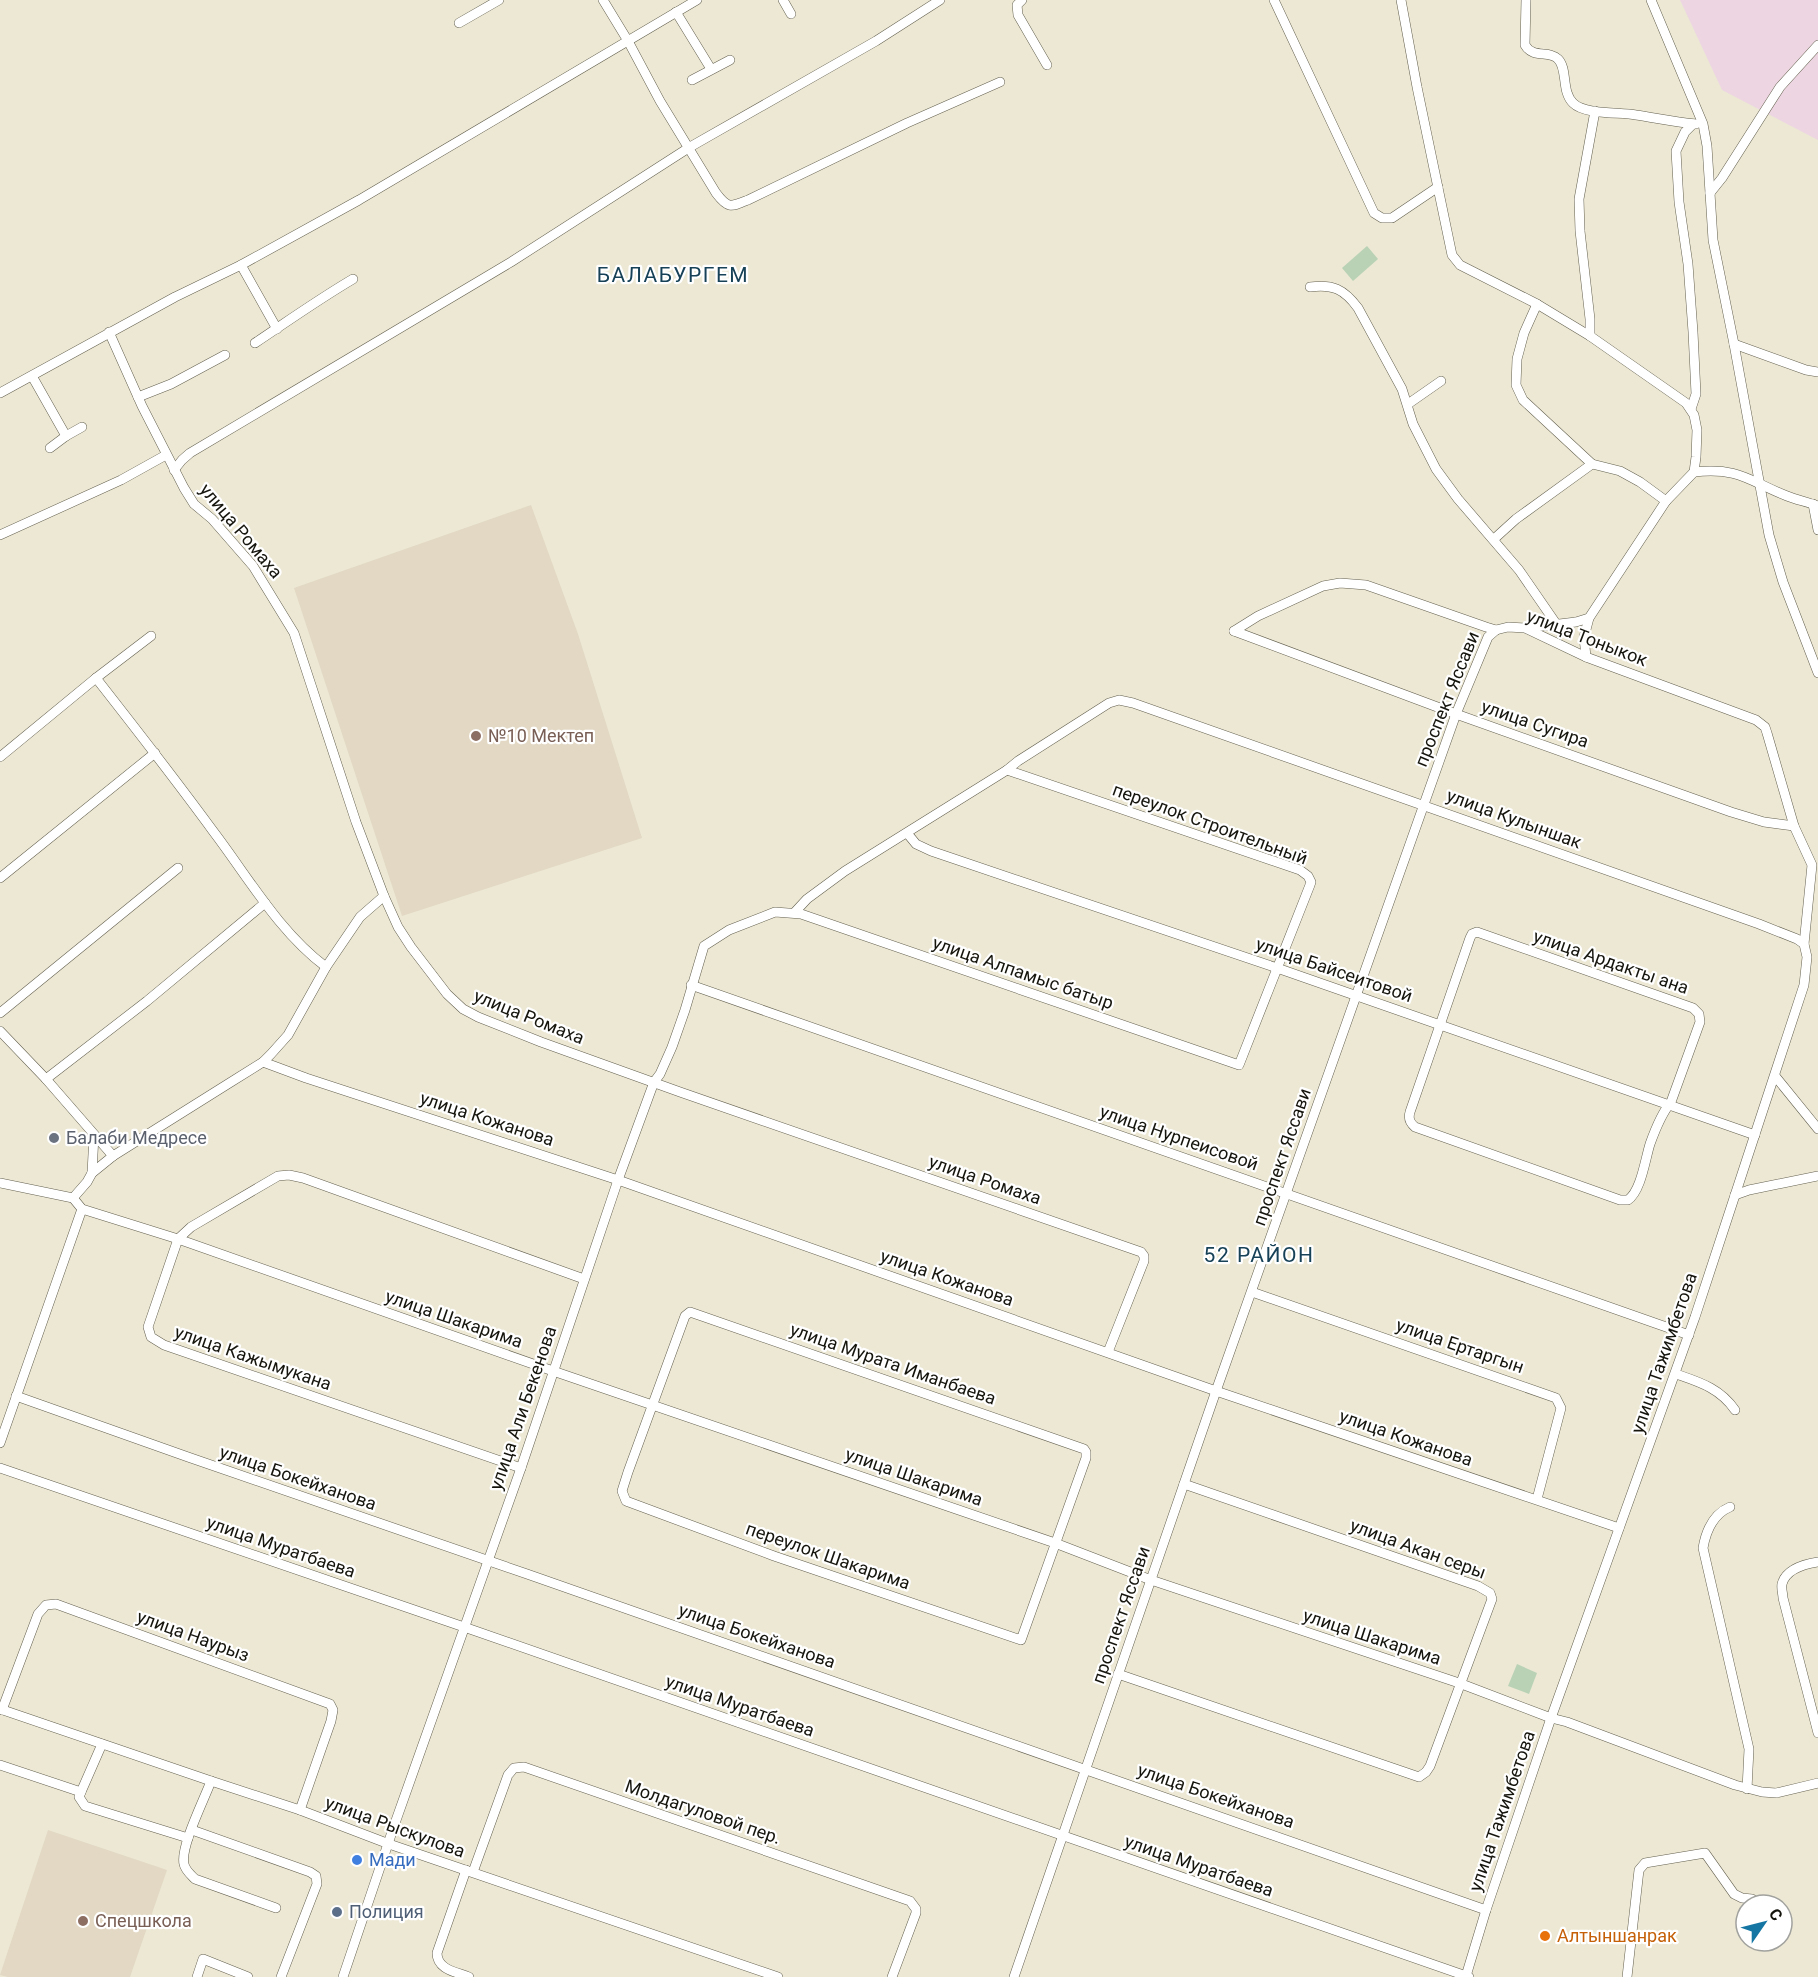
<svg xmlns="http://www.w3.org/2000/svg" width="1818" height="1977" font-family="Roboto,sans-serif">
<rect width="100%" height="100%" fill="#ece8d4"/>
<path fill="#edd6e2" d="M1680 0H1818V140L1722 90Z"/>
<g fill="#e2d8c3">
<path d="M531 505 578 634 642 838 402 916 294 588Z"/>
<path d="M48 1830 167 1870 130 1977H8L0 1975Z"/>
</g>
<g fill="#b9d2b6">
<path d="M1367 246 1378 259 1353 281 1342 268Z"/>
<path d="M1517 1664 1537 1673 1529 1694 1508 1686Z"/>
</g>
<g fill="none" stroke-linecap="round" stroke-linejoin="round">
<g stroke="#64604f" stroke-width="10">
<g id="street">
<path d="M603 0 628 41 660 101 716 193C728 209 731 207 748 200L907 123 1000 82"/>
<path d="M783 0 791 14"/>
<path d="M1022 0 1017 5 1018 15 1047 65"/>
<path d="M1274 0 1374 213 1382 218H1392L1438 187"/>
<path d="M1401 0 1417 87 1452 255 1460 265 1537 304 1590 336 1686 403 1694 415 1697 430 1696 457 1694 472 1666 501 1589 618 1584 637 1586 657"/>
<path d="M1526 0 1525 45C1533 59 1549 50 1558 59 1568 69 1561 91 1573 103 1585 115 1620 112 1636 115 1656 118 1675 122 1696 124"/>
<path d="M1651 0 1703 124 1707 146 1713 240 1734 344 1769 535 1783 582 1818 673"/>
<path d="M676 12 711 69"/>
<path d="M459 23 499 0"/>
<path d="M692 80 730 60"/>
<path d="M1710 193 1722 178 1780 87 1818 45"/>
<path d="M241 265 277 329"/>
<path d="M1310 287C1333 284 1344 289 1358 308L1402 389 1413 424 1436 469 1458 499 1519 570 1557 625"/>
<path d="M1537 304 1524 333 1517 359 1516 385 1523 400 1592 464 1620 471 1640 482 1666 501"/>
<path d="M109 332 142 406 184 488 194 504 212 519 253 566 294 633 356 822 384 896 398 927 411 947 447 994 463 1009 478 1017 541 1042 680 1092 1141 1252 1144 1256V1261L1108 1352"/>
<path d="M1590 336V319L1580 231 1579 199 1595 111"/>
<path d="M255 343C288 321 319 299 353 279"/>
<path d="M1734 344 1806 370 1818 372"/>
<path d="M32 376 66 436"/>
<path d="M0 393 175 297 241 265 359 200 697 0"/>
<path d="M138 397 171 384 225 355"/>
<path d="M1408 404 1441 381"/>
<path d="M1691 409 1696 394 1693 332 1688 264 1679 202 1676 151 1685 132 1693 124"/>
<path d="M50 448 66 436 82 427"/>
<path d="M174 470 182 460 190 453 511 262 690 147 876 41 940 0"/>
<path d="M1694 472C1739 467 1749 481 1787 496 1797 500 1808 502 1818 506"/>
<path d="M1813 504 1818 530"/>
<path d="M0 535 121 480 166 455"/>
<path d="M1494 539 1516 519 1592 464"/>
<path d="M1526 628 1576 622 1589 618"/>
<path d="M1234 631 1258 616 1323 586 1340 583 1366 585 1486 627 1496 630 1508 627 1525 628 1586 657 1756 720 1765 727 1767 733 1794 826 1812 865 1804 944 1807 957 1804 985 1695 1317 1551 1718 1486 1910 1466 1976"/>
<path d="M1234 631 1456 714 1731 812 1764 822 1794 826"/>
<path d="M96 678C136 729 175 779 213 831 248 877 279 932 326 967"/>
<path d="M0 757 96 678 151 636"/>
<path d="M907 833 916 844 931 851 1277 968 1755 1135"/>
<path d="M0 878 155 753"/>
<path d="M795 912 807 899 845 871 1007 770 1018 761 1109 703 1119 700 1133 703 1759 924 1797 939 1804 944"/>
<path d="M1477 932 1693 1008 1699 1014 1700 1022 1671 1102C1661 1114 1655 1130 1650 1144 1645 1160 1641 1191 1628 1200H1620L1415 1127C1410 1123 1408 1119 1410 1112L1470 938 1472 934Z"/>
<path d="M691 985 1689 1335"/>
<path d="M0 1013 178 868"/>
<path d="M0 1031 46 1079 113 1156"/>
<path d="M263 1062 306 1078 618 1180 1216 1391 1619 1528"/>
<path d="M1775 1076 1818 1129"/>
<path d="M46 1079 147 1001 265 903"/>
<path d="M92 1173 94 1135"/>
<path d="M0 1183 73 1198 82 1209 178 1239 553 1371 1055 1543 1151 1580 1459 1683 1551 1718 1567 1722 1735 1785 1762 1792 1776 1793 1818 1783"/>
<path d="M1735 1195 1749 1190 1818 1176"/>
<path d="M73 1198 87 1182 92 1173 113 1156 231 1082 263 1062 271 1054 288 1035 326 967 360 917 384 896"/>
<path d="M1252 1292 1556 1398 1561 1408 1537 1499"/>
<path d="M690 1312 1084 1449 1086 1452V1458L1021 1640 774 1556 626 1501 622 1491 628 1472 685 1316Z"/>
<path d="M1676 1374C1699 1382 1720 1388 1735 1410"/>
<path d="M16 1396 188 1457 527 1574 1486 1910"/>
<path d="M0 1443 82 1209"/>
<path d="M0 1468 464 1627 1469 1977"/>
<path d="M521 1468 164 1345 151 1337 148 1327 178 1239 191 1227 278 1176 289 1175 303 1178 584 1279"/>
<path d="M1730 1507C1713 1514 1706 1531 1703 1548L1749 1749 1747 1789"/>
<path d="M1818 1562C1805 1564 1786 1569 1782 1584 1781 1588 1783 1594 1783 1598L1818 1733"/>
<path d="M1118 1674 1419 1777 1426 1772 1430 1766 1492 1599 1490 1593 1478 1586 1184 1484"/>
<path d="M0 1709 211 1781 300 1810 389 1844 778 1977"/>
<path d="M2 1710 38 1614 46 1605 56 1604 330 1704 333 1710 331 1721 300 1810"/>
<path d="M102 1744 81 1792 79 1797 85 1806 188 1838"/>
<path d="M0 1765 81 1792"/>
<path d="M211 1781C204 1800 180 1847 184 1864 185 1870 191 1875 195 1879L276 1908"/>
<path d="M192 1830 310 1872 316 1876 317 1884 281 1977"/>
<path d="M466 1870 437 1953C437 1970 457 1972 469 1977"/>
<path d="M473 1872 508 1775 514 1768 524 1767 910 1901 916 1909V1913L892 1977"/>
<path d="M197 1977 203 1959 248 1977"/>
<path d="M343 1977 394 1826 521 1468 618 1180 654 1082 660 1074 672 1047 685 1010 704 946 729 930 775 912 801 914 1239 1065 1310 885 1311 882 1308 876 1300 870 1007 770"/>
<path d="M1014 1977 1216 1391 1456 714 1488 637 1496 630"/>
<path d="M1627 1977 1639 1870 1645 1863 1705 1853 1734 1894 1742 1898 1752 1899"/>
</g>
</g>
<use href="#street" stroke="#fff" stroke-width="9"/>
</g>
<g fill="#8d6e63" stroke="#fff" stroke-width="2">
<circle cx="476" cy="736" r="6"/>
<circle cx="83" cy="1921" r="6"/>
</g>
<circle fill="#6b7280" stroke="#fff" stroke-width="2" cx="54" cy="1138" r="6"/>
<circle fill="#3f7fe0" stroke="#fff" stroke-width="2" cx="357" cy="1860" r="6"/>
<circle fill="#5c6f8a" stroke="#fff" stroke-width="2" cx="337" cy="1912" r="6"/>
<circle fill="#e8710a" stroke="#fff" stroke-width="2" cx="1545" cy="1936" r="6"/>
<g text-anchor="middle" stroke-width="4.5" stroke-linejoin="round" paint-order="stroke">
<g font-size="18" fill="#15140d" stroke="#fff">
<text transform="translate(241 531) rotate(50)" y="6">улица Ромаха</text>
<text transform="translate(1587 638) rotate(21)" y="6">улица Тоныкок</text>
<text transform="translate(1447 699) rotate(-68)" y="6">проспект Яссави</text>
<text transform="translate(1535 724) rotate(19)" y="6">улица Сугира</text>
<text transform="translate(1514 819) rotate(20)" y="6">улица Кулыншак</text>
<text transform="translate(1210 824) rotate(20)" y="6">переулок Строительный</text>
<text transform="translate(1611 962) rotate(19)" y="6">улица Ардакты ана</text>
<text transform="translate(1334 970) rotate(19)" y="6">улица Байсеитовой</text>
<text transform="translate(1023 973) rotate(19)" y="6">улица Алпамыс батыр</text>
<text transform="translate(529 1017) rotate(22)" y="6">улица Ромаха</text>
<text transform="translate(487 1119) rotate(18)" y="6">улица Кожанова</text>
<text transform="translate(1179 1138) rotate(19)" y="6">улица Нурпеисовой</text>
<text transform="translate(1282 1157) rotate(-71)" y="6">проспект Яссави</text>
<text transform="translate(985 1180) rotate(19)" y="6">улица Ромаха</text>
<text transform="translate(947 1278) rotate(19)" y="6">улица Кожанова</text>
<text transform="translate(454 1319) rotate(19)" y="6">улица Шакарима</text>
<text transform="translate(1460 1346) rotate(19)" y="6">улица Ертаргын</text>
<text transform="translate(1664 1353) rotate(-71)" y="6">улица Тажимбетова</text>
<text transform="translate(253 1358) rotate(19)" y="6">улица Кажымукана</text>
<text transform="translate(893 1364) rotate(19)" y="6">улица Мурата Иманбаева</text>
<text transform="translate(523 1408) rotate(-71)" y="6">улица Али Бекенова</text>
<text transform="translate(1406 1438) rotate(19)" y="6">улица Кожанова</text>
<text transform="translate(914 1477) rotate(19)" y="6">улица Шакарима</text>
<text transform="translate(298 1478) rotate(19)" y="6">улица Бокейханова</text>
<text transform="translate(281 1547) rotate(19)" y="6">улица Муратбаева</text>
<text transform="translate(1418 1549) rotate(20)" y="6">улица Акан серы</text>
<text transform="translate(828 1556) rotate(19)" y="6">переулок Шакарима</text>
<text transform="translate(1121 1615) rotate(-71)" y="6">проспект Яссави</text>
<text transform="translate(193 1636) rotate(20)" y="6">улица Наурыз</text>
<text transform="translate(757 1636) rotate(19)" y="6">улица Бокейханова</text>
<text transform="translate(1372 1637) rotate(18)" y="6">улица Шакарима</text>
<text transform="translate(740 1706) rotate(19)" y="6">улица Муратбаева</text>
<text transform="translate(1216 1796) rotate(19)" y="6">улица Бокейханова</text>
<text transform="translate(1502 1811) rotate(-71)" y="6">улица Тажимбетова</text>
<text transform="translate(703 1812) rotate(19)" y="6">Молдагуловой пер.</text>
<text transform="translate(395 1827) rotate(20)" y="6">улица Рыскулова</text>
<text transform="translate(1199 1866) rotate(19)" y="6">улица Муратбаева</text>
</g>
<g font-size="18" fill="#785e54" stroke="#fff" text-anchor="start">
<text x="488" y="742">№10 Мектеп</text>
<text x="95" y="1927">Спецшкола</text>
</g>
<g font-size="18" fill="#5b616d" stroke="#fff" text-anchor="start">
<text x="66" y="1144">Балаби Медресе</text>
</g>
<g font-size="18" fill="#366cbe" stroke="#fff" text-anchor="start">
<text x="369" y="1866">Мади</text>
</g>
<g font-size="18" fill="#4e5e75" stroke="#fff" text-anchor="start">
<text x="349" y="1918">Полиция</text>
</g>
<g font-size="18" fill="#c56008" stroke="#fff" text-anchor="start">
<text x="1557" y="1942">Алтыншанрак</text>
</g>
<g font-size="21" letter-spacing="1.5" fill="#174157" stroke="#fff">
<text x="673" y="282">БАЛАБУРГЕМ</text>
<text x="1259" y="1262">52 РАЙОН</text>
</g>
</g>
<g transform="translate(1764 1923) rotate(55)"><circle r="28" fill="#ffffff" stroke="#a1a19e" stroke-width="1.5"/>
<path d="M0-4.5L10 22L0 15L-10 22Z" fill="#1576a3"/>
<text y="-9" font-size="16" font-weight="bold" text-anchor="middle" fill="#15140d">С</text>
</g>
</svg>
